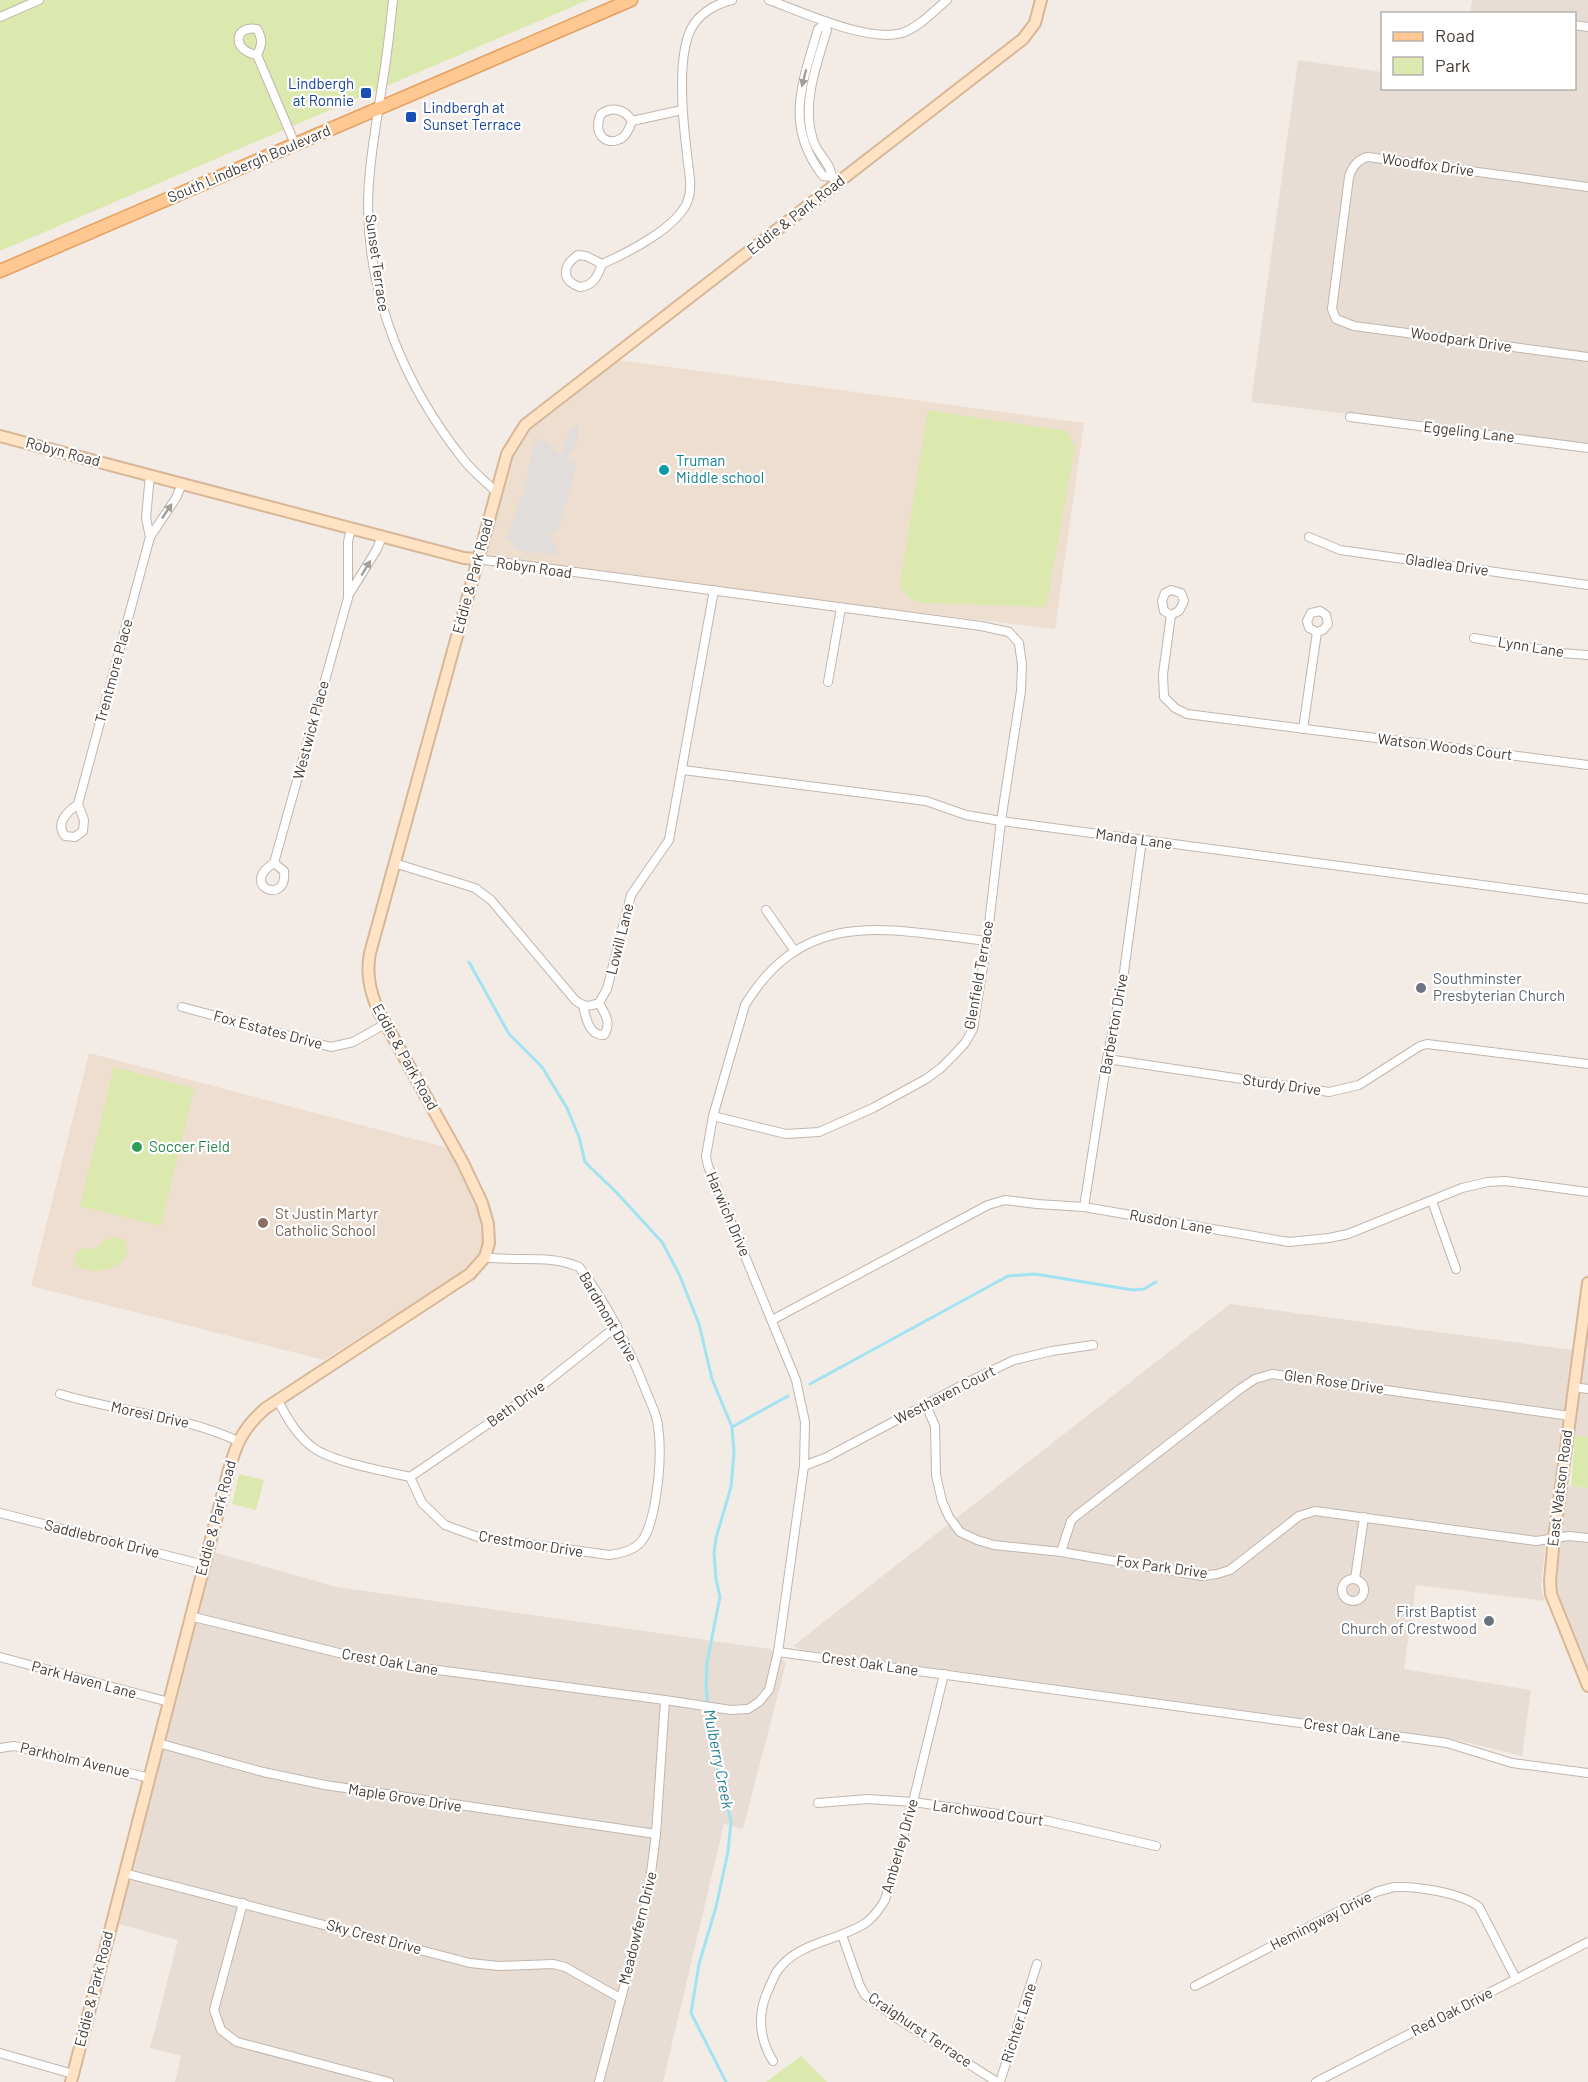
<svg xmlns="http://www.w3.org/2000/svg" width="1588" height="2082" font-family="Barlow,sans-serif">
<rect width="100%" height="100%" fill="#f3ece6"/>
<g fill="#e7ddd4">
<path d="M1472 0H1588V444L1251 402 1298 60 1382 72V88H1574V14L1470 13Z"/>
<path d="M1230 1304 1572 1350 1542 1574 1541 1588 1545 1601 1416 1585 1404 1669 1531 1690 1522 1756 1453 1739 802 1650 793 1646Z"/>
<path d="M1588 1330V1437L1575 1436 1574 1429Z"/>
<path d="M1566 1486 1588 1488V1670L1557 1597 1554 1586Z"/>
<path d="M213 1552 337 1587 770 1649 786 1663 743 1829 724 1824 663 2082H175L181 2056 150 2048 178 1940 118 1924Z"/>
</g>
<g fill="#edded0">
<path d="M610 359 1084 423 1055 629 477 559 510 457 527 427Z"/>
<path d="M89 1053 448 1148 476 1200 484 1245 472 1266 324 1360 31 1286Z"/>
</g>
<g fill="#dbe8ae">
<path d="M0 0H588L0 251Z"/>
<path d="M928 410 1066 431 1075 447 1046 607 924 603C910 601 906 596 900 584Z"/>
<path d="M114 1067 194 1088 161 1226 80 1206Z"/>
<path d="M116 1237 125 1240C139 1269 85 1280 74 1262L77 1252 84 1248 95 1249 107 1239Z"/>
<path d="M1575 1436 1588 1437V1488L1571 1486Z"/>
<path d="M239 1474 264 1480 256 1510 232 1504Z"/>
<path d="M801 2056 827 2082H766Z"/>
</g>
<path fill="#e1dddb" d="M578 424 577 448 570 452 569 463 576 461 572 484 557 531 549 534 558 549 556 556 513 549 515 540 506 541 527 482 533 445 542 438 561 455 571 428Z"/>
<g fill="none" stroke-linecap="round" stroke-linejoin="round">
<g stroke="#a1e3f1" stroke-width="3">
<path d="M469 962 509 1034 542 1067 567 1108 579 1137 585 1162 617 1193 662 1242 679 1274 699 1324 712 1379 732 1427 734 1452 731 1487 716 1538 714 1553 716 1579 720 1597 707 1662 706 1688 713 1745 731 1821 728 1852 716 1907 699 1964 691 2013 726 2082"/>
<path d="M810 1384 1008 1276 1035 1274 1133 1290 1144 1289 1156 1282"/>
<path d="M732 1427 788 1396"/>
</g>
<g stroke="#c2b5ac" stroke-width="10">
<g id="street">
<path d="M393 0C390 29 387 57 382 86 376 126 368 168 368 208 369 301 406 387 463 459 472 471 485 481 495 491"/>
<path d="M769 0C802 12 869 43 902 33 919 27 934 11 947 0"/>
<path d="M0 17 39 0"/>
<path d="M825 21 823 25 818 29C802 85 784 125 823 176L832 177 837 184"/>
<path d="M823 25 827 30C817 63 801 105 813 140 817 154 831 163 832 177"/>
<path d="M1574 25 1588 27"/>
<path d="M257 55C232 51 233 25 257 29 263 39 262 45 257 55L295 144"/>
<path d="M632 121C630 126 628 134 622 138 605 148 592 132 601 114 612 106 625 109 632 121L682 110"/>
<path d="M1588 187 1368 157C1358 159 1352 167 1349 177L1332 309 1336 319 1354 326 1588 357"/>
<path d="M602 264 586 256 578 255C563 265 560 280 580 287 593 286 598 276 602 264 627 253 679 227 688 200 693 186 688 168 687 154 683 122 675 51 694 24 702 12 718 3 732 0"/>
<path d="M1350 417 1588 448"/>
<path d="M150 537 146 518 150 475"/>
<path d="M1309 537 1340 550 1588 585"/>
<path d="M477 559 981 626 1009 632 1019 643 1022 665 1021 691 1001 821 987 941 973 1029 965 1043 953 1056 941 1068 926 1079 873 1108 819 1132 786 1134 713 1116"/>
<path d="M1171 590 1181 593 1184 601 1179 611 1171 615 1164 611 1162 601 1165 593Z"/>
<path d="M348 596 377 549 382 536"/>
<path d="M1171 615 1163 674 1164 697 1175 708 1187 714 1588 765"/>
<path d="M1474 638 1561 653 1588 655"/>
<path d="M828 682 841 608"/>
<path d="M1303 729 1317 632 1323 630 1328 624 1326 615 1320 611 1311 613 1307 621 1309 628 1317 632"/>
<path d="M683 770 926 801 966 815 1001 821 1588 899"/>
<path d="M78 804 84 820 83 831 75 837 65 836C55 823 67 812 78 804L150 537 176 498 182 484"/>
<path d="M274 863 284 871C288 907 238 885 274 863L348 598V542L351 528"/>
<path d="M394 863 475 888 491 900 575 1000C584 1007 588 1007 599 1003L607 989 631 895 669 840 714 590"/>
<path d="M766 910 794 950"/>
<path d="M583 1006C586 1018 589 1036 604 1035 612 1023 605 1014 599 1003"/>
<path d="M182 1007 331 1047 353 1042 385 1024"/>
<path d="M1107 1059 1329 1092 1359 1085 1420 1046 1427 1044 1588 1064"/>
<path d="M1432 1201 1456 1269"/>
<path d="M1084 1207 1107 1059 1123 979 1142 840"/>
<path d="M772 1320 988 1205 1005 1200 1037 1204 1084 1207 1289 1242 1329 1238 1348 1234 1462 1188 1488 1182 1505 1181 1588 1192"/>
<path d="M1574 1387 1588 1389"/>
<path d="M60 1394C119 1412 182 1415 238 1441"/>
<path d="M278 1400C286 1417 296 1434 311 1446 330 1462 385 1471 410 1477L422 1503 445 1525 478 1537 609 1555C642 1551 647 1539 654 1508 659 1481 662 1453 658 1426 657 1414 650 1402 646 1391 629 1348 608 1304 579 1267 550 1254 516 1262 485 1257"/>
<path d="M926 1405 935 1426 936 1475 942 1501 949 1517 960 1532 977 1540 994 1545 1061 1552 1202 1576 1217 1574 1230 1570 1299 1516 1315 1511 1536 1541 1569 1536 1588 1538"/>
<path d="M804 1466 827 1457 970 1381 1014 1360 1052 1351 1093 1345"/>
<path d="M410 1477 529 1396 617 1326"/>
<path d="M0 1513 204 1565"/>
<path d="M1061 1552 1071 1521 1076 1516 1240 1389 1255 1379 1272 1374 1570 1416"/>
<path d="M1355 1579 1364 1517"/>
<circle cx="1353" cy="1590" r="11"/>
<path d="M190 1616 363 1659 408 1666 665 1700 731 1710 748 1709 759 1702 769 1690 778 1652 804 1466 805 1422 796 1380 708 1166 706 1156 713 1116 745 1005C806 905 889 930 987 941"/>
<path d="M778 1652 1447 1743 1512 1763 1588 1773"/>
<path d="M0 1657 169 1702"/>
<path d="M158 1743 263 1772 325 1785 656 1834"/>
<path d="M0 1748 14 1746 150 1778"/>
<path d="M818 1803 868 1799 913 1802 1048 1821 1156 1846"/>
<path d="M124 1873 470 1963 499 1966 553 1964 565 1967 620 1998"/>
<path d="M243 1903 214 2010 221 2030 237 2042 389 2082"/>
<path d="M842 1935 860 1986 865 1995 895 2017 997 2082"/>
<path d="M1195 1986 1376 1892C1383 1890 1389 1888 1395 1887 1417 1886 1462 1893 1479 1907L1516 1979"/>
<path d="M0 2053 73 2074"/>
<path d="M773 2061C760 2040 757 2019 766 1995 770 1987 773 1977 778 1970 799 1941 840 1941 867 1922 875 1916 880 1908 885 1900L913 1802 944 1674"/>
<path d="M599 2082 648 1896 656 1834 665 1700"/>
<path d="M1000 2082 1037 1964"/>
<path d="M1316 2082 1588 1942"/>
</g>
</g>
<g stroke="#d7b797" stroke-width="14">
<g id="secondary">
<path d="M0 436 464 558 477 559"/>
<path d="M1588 1283 1554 1538 1550 1581 1551 1594 1588 1686"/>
<path d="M71 2082 227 1477C235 1447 241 1429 266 1408L470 1274 485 1257 489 1243 488 1224 482 1203 463 1163 378 1010C370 991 366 974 370 953L507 454 525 425 1023 39 1035 23 1041 0"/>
</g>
</g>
<g stroke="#e5a062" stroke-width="15">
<path id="primary" d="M0 271 631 0"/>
</g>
<use href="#street" stroke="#fff" stroke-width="8"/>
<use href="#secondary" stroke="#ffe3c4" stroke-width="10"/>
<use href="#primary" stroke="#ffc893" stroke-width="12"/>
</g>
<defs><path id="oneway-solid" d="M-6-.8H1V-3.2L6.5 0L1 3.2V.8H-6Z" transform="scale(1.5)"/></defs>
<g fill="#a29e9a">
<use href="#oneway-solid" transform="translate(804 78) rotate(104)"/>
<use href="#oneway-solid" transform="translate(167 511) rotate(-56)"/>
<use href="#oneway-solid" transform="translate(366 568) rotate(-59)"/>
</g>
<g fill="#1a4fb4" stroke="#fff" stroke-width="2">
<rect x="360" y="87" width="12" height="12" rx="3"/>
<rect x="405" y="111" width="12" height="12" rx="3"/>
</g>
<circle fill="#0f9aa8" stroke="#fff" stroke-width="2" cx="664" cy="470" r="6"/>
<g fill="#6b7280" stroke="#fff" stroke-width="2">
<circle cx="1421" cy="988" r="6"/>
<circle cx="1489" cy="1621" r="6"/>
</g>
<circle fill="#2e9e5b" stroke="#fff" stroke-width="2" cx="137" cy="1147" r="6"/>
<circle fill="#8d6e63" stroke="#fff" stroke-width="2" cx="263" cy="1223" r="6"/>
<g text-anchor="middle" stroke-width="4.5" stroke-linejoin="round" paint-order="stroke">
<g font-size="15" fill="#164399" stroke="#fff" text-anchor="end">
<text x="354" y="89">Lindbergh<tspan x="354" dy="17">at Ronnie</tspan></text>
<text x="423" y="113" text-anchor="start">Lindbergh at<tspan x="423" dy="17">Sunset Terrace</tspan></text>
</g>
<g font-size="15" fill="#463c35" stroke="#fff">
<text transform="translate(249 164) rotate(-23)" y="5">South Lindbergh Boulevard</text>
<text transform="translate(1428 165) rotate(8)" y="5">Woodfox Drive</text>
<text transform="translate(796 215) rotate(-38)" y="5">Eddie &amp; Park Road</text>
<text transform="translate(377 263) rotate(82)" y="5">Sunset Terrace</text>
<text transform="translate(1461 340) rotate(8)" y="5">Woodpark Drive</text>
<text transform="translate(1469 432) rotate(7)" y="5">Eggeling Lane</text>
<text transform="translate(63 452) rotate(15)" y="5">Robyn Road</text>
<text transform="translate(1447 565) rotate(8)" y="5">Gladlea Drive</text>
<text transform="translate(534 568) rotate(8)" y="5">Robyn Road</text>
<text transform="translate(473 576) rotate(-75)" y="5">Eddie &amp; Park Road</text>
<text transform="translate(1531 647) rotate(9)" y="5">Lynn Lane</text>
<text transform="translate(114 671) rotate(-75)" y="5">Trentmore Place</text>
<text transform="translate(311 730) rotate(-75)" y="5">Westwick Place</text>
<text transform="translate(1445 747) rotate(7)" y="5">Watson Woods Court</text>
<text transform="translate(1134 839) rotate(8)" y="5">Manda Lane</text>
<text transform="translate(620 939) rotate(-76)" y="5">Lowill Lane</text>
<text transform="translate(979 975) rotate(-80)" y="5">Glenfield Terrace</text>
<text transform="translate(1114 1024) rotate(-80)" y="5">Barberton Drive</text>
<text transform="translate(268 1030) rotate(15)" y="5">Fox Estates Drive</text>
<text transform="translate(405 1057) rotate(61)" y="5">Eddie &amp; Park Road</text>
<text transform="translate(1282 1085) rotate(8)" y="5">Sturdy Drive</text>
<text transform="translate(728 1214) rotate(67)" y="5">Harwich Drive</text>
<text transform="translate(1171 1222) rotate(10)" y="5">Rusdon Lane</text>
<text transform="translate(608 1317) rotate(60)" y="5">Bardmont Drive</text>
<text transform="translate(1334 1382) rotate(8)" y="5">Glen Rose Drive</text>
<text transform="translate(945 1395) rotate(-27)" y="5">Westhaven Court</text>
<text transform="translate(516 1404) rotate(-36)" y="5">Beth Drive</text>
<text transform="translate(150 1415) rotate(12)" y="5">Moresi Drive</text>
<text transform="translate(1560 1488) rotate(-83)" y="5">East Watson Road</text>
<text transform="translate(216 1518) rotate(-75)" y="5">Eddie &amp; Park Road</text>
<text transform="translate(102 1539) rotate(14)" y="5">Saddlebrook Drive</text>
<text transform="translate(531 1544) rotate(9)" y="5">Crestmoor Drive</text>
<text transform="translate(1162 1567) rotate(8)" y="5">Fox Park Drive</text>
<text transform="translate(390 1662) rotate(10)" y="5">Crest Oak Lane</text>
<text transform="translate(870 1664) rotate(8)" y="5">Crest Oak Lane</text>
<text transform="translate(84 1680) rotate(15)" y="5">Park Haven Lane</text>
<text transform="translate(1352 1730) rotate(8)" y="5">Crest Oak Lane</text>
<text transform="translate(75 1760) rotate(13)" y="5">Parkholm Avenue</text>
<text transform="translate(405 1798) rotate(9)" y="5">Maple Grove Drive</text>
<text transform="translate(988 1813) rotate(8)" y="5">Larchwood Court</text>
<text transform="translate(900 1846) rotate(-74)" y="5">Amberley Drive</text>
<text transform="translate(1321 1921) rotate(-27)" y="5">Hemingway Drive</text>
<text transform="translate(638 1928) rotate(-76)" y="5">Meadowfern Drive</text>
<text transform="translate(374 1937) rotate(15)" y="5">Sky Crest Drive</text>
<text transform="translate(94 1989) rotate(-76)" y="5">Eddie &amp; Park Road</text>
<text transform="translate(1452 2012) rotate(-27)" y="5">Red Oak Drive</text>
<text transform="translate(1019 2023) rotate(-72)" y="5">Richter Lane</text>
<text transform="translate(920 2030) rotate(34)" y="5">Craighurst Terrace</text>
</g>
<g font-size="15" fill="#0d838f" stroke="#fff" text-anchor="start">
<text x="676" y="466">Truman<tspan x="676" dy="17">Middle school</tspan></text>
</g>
<g font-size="15" fill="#5b616d" stroke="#fff" text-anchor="start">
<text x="1433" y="984">Southminster<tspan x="1433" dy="17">Presbyterian Church</tspan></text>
<text x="1477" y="1617" text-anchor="end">First Baptist<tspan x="1477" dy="17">Church of Crestwood</tspan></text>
</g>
<g font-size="15" fill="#27864d" stroke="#fff" text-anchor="start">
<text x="149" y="1152">Soccer Field</text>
</g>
<g font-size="15" fill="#785e54" stroke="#fff" text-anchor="start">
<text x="275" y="1219">St Justin Martyr<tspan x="275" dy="17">Catholic School</tspan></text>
</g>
<g font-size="16" font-style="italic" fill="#277f93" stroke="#fff">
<text transform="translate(719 1759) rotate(79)" y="6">Mulberry Creek</text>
</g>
</g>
<rect x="1381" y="12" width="195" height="78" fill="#ffffff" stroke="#b5b1ae" stroke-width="1.5"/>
<rect x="1393" y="32" width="30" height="9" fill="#ffc893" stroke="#b5b1ae" stroke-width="1.5"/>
<text x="1435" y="42" font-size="18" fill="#463c35">Road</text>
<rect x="1393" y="57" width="30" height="18" fill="#dbe8ae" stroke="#b5b1ae" stroke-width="1.5"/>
<text x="1435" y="72" font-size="18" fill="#463c35">Park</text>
</svg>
